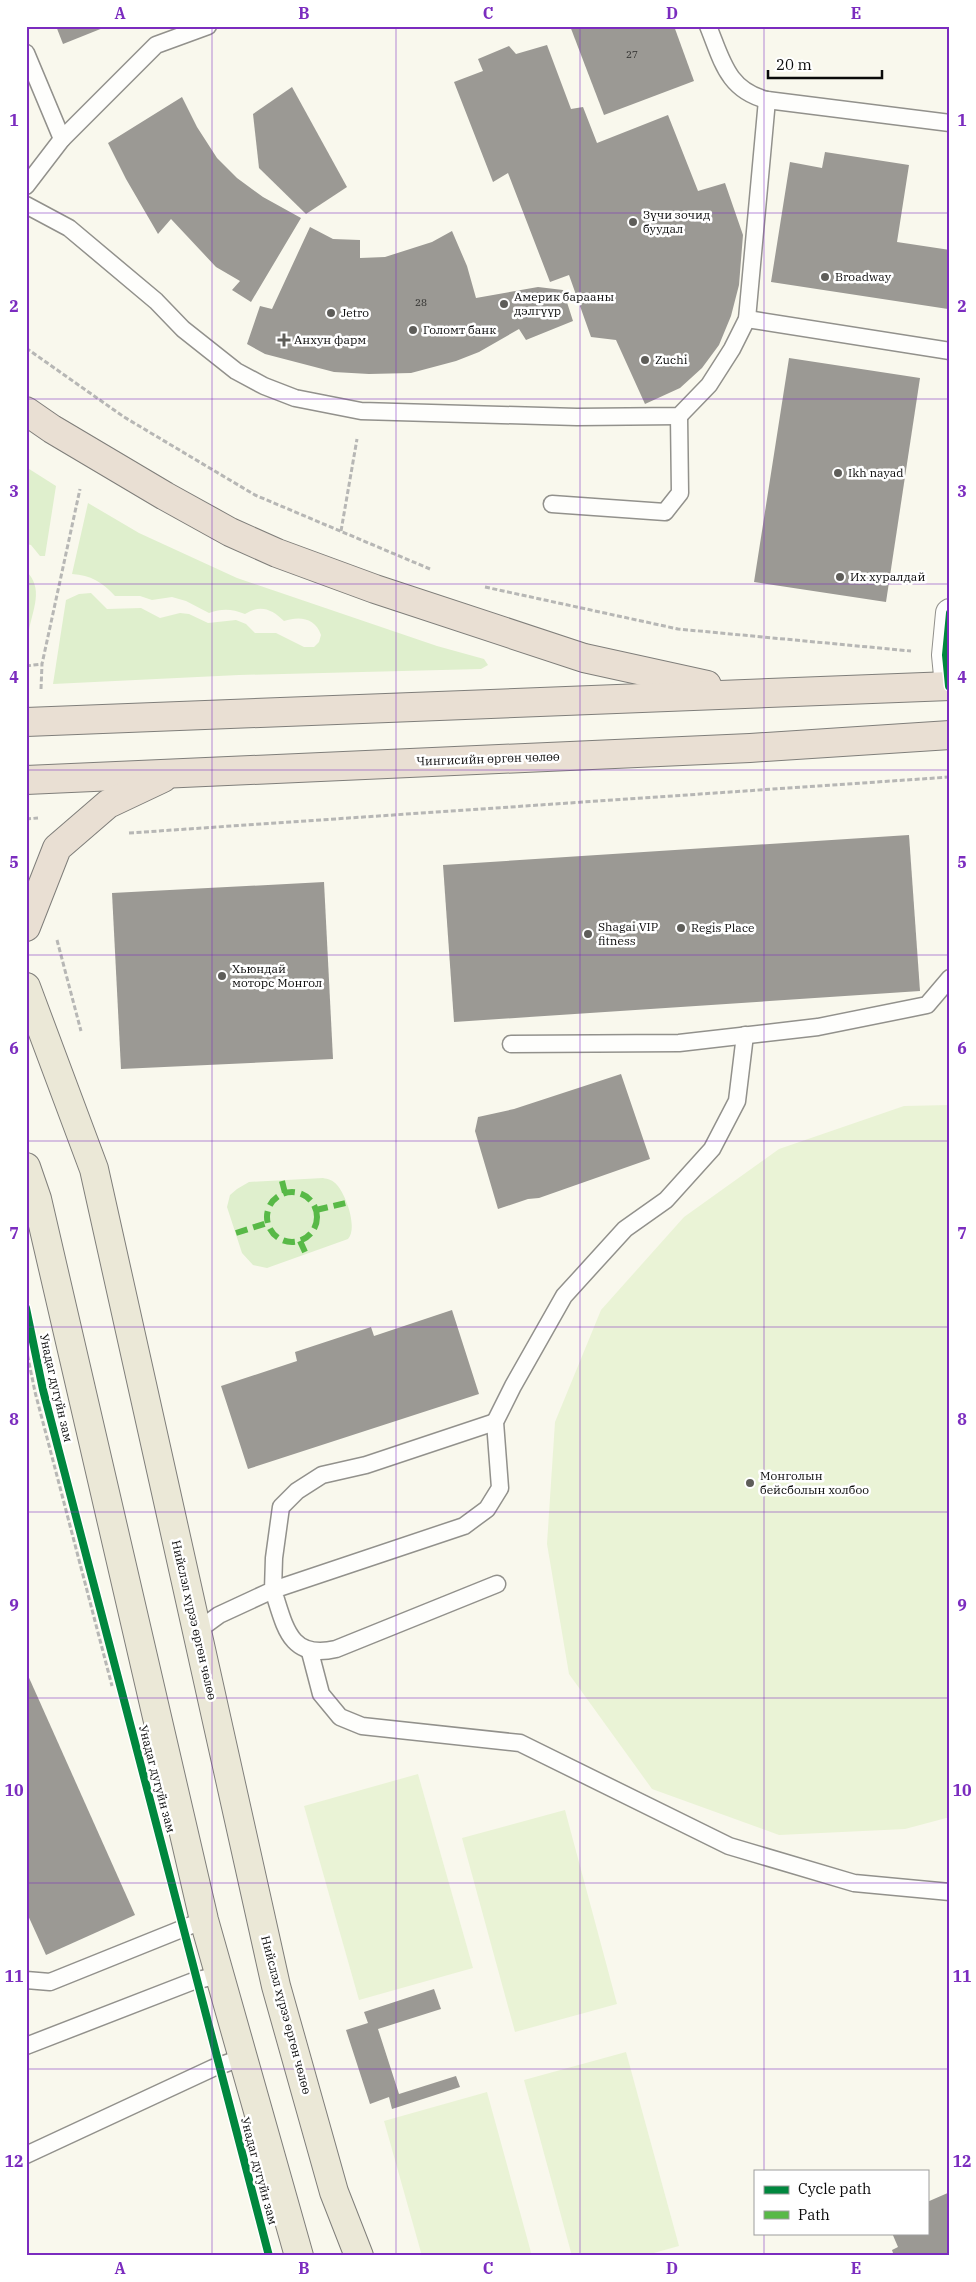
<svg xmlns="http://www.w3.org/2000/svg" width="976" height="2282" font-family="'IBM Plex Serif',serif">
<rect width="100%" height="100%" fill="#f9f8ed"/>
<g fill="#dfefcd">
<path d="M26 467 56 486 45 556H40L31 545 26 544Z"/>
<path d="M88 503 139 533 237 578 437 646 484 659 488 665 481 669 239 675 53 684 66 600 79 594 91 593 107 609 141 608 160 618 180 613 189 614 208 623 236 620 246 624 255 633H276L304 647H314L319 642 321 635C315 618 300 616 284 621 272 609 260 604 245 614 232 609 223 608 209 613L186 601 172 597 152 600 140 596H115C102 582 91 575 72 574Z"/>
<path d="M26 571C44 588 33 609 29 630L26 633Z"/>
<path d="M323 1178C328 1179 333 1180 337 1185 346 1195 358 1228 348 1239L267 1268 253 1265 242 1253 227 1207 230 1195 237 1189 249 1182Z"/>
</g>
<g fill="#eaf3d6">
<path d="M950 1105V1817L905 1829 779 1835 652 1789 569 1674 547 1544 555 1422 601 1310 684 1217 779 1149 904 1106Z"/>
<path d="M418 1774 473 1968 359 2000 304 1806Z"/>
<path d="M565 1810 617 2004 515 2032 462 1838Z"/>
<path d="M626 2052 679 2246 643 2256H572L524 2080Z"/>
<path d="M487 2092 532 2256H422L384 2121Z"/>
</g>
<g fill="#9b9994">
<path d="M56 26H108L63 44Z"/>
<path d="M570 26H674L694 81 604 115Z"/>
<path d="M547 45 571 109 583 107 597 143 668 115 698 191 725 183 743 235 739 285 731 316 719 345 702 368 680 388 645 404 616 340 591 337 569 275 550 282 508 173 493 182 454 82 483 71 478 59 509 46 516 54Z"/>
<path d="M292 87 347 187 306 214 259 168 253 114Z"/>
<path d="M182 97 197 127 217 158 237 178 263 197 301 218 251 302 232 290 240 281 216 267 171 219 158 234 126 179 108 143Z"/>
<path d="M825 152 909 165 897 242 950 250 948 309 771 282 790 162 822 168Z"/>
<path d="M310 227 333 239 360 240V258L385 257 432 242 452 231 467 266 476 298 538 287 563 290 573 321 526 340 519 329 479 352 456 361 411 373 369 374 334 372 265 354 247 344 260 306 272 309Z"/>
<path d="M789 358 920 378 886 602 754 582Z"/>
<path d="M909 835 920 991 454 1022 443 865Z"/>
<path d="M324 882 333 1059 121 1069 112 893Z"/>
<path d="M621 1074 650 1159 539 1198 528 1199 498 1209 475 1131 478 1117 514 1109Z"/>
<path d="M452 1310 479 1394 248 1469 221 1386 297 1361 295 1352 371 1327 374 1336Z"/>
<path d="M26 1671 135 1915 46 1955 26 1911Z"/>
<path d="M434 1989 441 2009 378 2029 399 2094 456 2076 460 2087 392 2109 389 2097 370 2104 346 2030 368 2023 364 2012Z"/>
<path d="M950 2192V2256H894L892 2250 898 2247 892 2233H927V2202Z"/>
</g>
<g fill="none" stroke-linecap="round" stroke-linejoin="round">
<g stroke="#92918c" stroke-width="19">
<g id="lane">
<path d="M708 26C722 60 727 90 767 100L950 123"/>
<path d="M26 53 62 139 26 186"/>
<path d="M62 139 156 45 208 26"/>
<path d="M26 205 69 228 156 301 183 329 236 371 264 386 295 398 361 411 577 417 679 416 709 385 732 349 747 319 767 100"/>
<path d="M747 319 950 351"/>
<path d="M552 504 665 512 680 493 679 416"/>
<path d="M511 1044 679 1043 818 1027 927 1005 950 978"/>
<path d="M497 1584 336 1649C289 1660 285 1626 273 1590L464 1526 487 1509 500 1488 495 1422 513 1386 564 1296 625 1229 666 1200 712 1149 737 1101 745 1035"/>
<path d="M197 1631 219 1615 273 1590 274 1558 281 1507 297 1491 322 1475 366 1465 495 1422"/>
<path d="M310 1652 321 1694 340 1717 362 1726 520 1743 729 1846 854 1883 950 1892"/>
<path d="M26 1980 50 1982 204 1920"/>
<path d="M26 2046 191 1982 218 1975"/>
<path d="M26 2155 213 2068 244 2057"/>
</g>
</g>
<g stroke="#92918c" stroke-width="30">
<path id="street" d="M949 686 946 655 950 613"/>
</g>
<g stroke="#7f7e7a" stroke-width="30">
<g id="primary">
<path d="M26 987 94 1169 276 1986 334 2192 359 2256"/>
<path d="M26 1167 37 1199 204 1920 299 2256"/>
</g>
</g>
<g stroke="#7f7e7a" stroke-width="30">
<g id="highway">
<path d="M26 411 52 429 165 496 230 532 277 553 375 589 584 658 707 685"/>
<path d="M26 722 950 686"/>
<path d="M26 780 750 748 950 735"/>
<path d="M26 927 57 848 108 804 163 778"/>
</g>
</g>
<g stroke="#b7b7b5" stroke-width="3" stroke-dasharray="5 2.5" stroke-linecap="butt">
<path d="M26 348 124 417 255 495 430 569"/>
<path d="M341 531 357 439"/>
<path d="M485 587 678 629 911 651"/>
<path d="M26 666 42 664"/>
<path d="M41 689 42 664 80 489"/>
<path d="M26 819 38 818"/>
<path d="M129 833 950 777"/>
<path d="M57 940 81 1031"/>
<path d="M26 1348 35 1392 112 1686"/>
</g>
<use href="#lane" stroke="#fefefc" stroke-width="16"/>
<use href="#street" stroke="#fefefc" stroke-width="28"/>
<use href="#primary" stroke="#ebe8d7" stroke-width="28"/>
<use href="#highway" stroke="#e9dfd3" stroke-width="28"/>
<g stroke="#58b947" stroke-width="6" stroke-dasharray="12 6" stroke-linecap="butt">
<path d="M282 1181 285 1193"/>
<circle cx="292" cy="1217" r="25"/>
<path d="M316 1210 346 1203"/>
<path d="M236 1233 267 1223"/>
<path d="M300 1241 306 1254"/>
</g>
<g stroke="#fff" stroke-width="11">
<g id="cycleway">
<path d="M949 686 946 655 950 613"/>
<path d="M26 1308 43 1390 269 2256"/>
</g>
</g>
<use href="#cycleway" stroke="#00873e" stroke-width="8"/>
</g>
<path fill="none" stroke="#7b2cbf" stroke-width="1" stroke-opacity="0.55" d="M212 26V2256M396 26V2256M580 26V2256M764 26V2171M26 213H950M26 399H950M26 584H950M26 770H950M26 955H950M26 1141H950M26 1327H950M26 1512H950M26 1698H950M26 1883H950M26 2069H950M764 2233V2256"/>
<g fill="#5e5d59" stroke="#fff" stroke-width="2">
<circle cx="633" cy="222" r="5"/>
<circle cx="825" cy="277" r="5"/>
<circle cx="504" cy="304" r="5"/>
<circle cx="331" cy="313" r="5"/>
<circle cx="413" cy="330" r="5"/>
<path d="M281.5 332.5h5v5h5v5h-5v5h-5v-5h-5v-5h5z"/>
<circle cx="645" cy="360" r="5"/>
<circle cx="838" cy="473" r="5"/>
<circle cx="840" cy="577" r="5"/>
<circle cx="681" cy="928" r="5"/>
<circle cx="588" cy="934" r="5"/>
<circle cx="222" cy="976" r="5"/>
<circle cx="750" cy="1483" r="5"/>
</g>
<g text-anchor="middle" stroke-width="5" stroke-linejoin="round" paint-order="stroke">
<g font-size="10" fill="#2e2e2c">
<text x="632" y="58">27</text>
<text x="421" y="306">28</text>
</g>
<g font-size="12" fill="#0a0a0a" stroke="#fff" text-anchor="start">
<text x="643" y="219">Зүчи зочид<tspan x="643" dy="14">буудал</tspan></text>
<text x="835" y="281">Broadway</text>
<text x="514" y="301">Америк барааны<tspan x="514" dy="14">дэлгүүр</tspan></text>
<text x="341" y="317">Jetro</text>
<text x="423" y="334">Голомт банк</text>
<text x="294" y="344">Анхун фарм</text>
<text x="655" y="364">Zuchi</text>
<text x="848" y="477">Ikh nayad</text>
<text x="850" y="581">Их хуралдай</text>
<text x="598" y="931">Shagai VIP<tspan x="598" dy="14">fitness</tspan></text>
<text x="691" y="932">Regis Place</text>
<text x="232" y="973">Хьюндай<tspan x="232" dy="14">моторс Монгол</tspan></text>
<text x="760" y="1480">Монголын<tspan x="760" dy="14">бейсболын холбоо</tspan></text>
</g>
<g font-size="12" fill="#0a0a0a" stroke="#fff">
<text transform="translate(488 759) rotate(-2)" y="4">Чингисийн өргөн чөлөө</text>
<text transform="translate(56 1388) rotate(77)" y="4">Унадаг дугуйн зам</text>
<text transform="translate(194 1620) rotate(77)" y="4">Нийслэл хүрээ өргөн чөлөө</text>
<text transform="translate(157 1779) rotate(75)" y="4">Унадаг дугуйн зам</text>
<text transform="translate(286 2015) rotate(75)" y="4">Нийслэл хүрээ өргөн чөлөө</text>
<text transform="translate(259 2171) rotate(75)" y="4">Унадаг дугуйн зам</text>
</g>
</g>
<rect width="976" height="2282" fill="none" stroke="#ffffff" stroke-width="55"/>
<rect x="754" y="2170" width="175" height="65" fill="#ffffff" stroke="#9d9d9d"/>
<rect x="764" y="2186" width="25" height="8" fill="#00873e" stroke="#9d9d9d"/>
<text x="798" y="2194" font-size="15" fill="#0a0a0a">Cycle path</text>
<rect x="764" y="2211" width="25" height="8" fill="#58b947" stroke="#9d9d9d"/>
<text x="798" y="2220" font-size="15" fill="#0a0a0a">Path</text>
<path d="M768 70v8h114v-8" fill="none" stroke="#0a0a0a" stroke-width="2.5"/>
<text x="776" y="70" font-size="15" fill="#0a0a0a" stroke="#ffffff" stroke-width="4" paint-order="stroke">20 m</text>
<rect x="28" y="28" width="920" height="2226" fill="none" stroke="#7b2cbf" stroke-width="2"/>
<g font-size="16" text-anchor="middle" font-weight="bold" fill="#7b2cbf">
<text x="120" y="19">A</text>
<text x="304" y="19">B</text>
<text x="488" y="19">C</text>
<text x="672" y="19">D</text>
<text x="856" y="19">E</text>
<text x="14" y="126">1</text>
<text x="962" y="126">1</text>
<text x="14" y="312">2</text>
<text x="962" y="312">2</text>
<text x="14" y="497">3</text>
<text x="962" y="497">3</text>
<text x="14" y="683">4</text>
<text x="962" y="683">4</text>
<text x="14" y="868">5</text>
<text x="962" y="868">5</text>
<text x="14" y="1054">6</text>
<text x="962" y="1054">6</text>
<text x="14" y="1239">7</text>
<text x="962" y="1239">7</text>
<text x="14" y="1425">8</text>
<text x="962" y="1425">8</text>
<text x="14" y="1611">9</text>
<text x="962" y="1611">9</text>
<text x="14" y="1796">10</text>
<text x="962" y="1796">10</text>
<text x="14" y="1982">11</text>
<text x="962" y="1982">11</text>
<text x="14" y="2167">12</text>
<text x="962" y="2167">12</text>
<text x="120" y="2274">A</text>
<text x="304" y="2274">B</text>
<text x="488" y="2274">C</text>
<text x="672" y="2274">D</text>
<text x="856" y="2274">E</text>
</g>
</svg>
